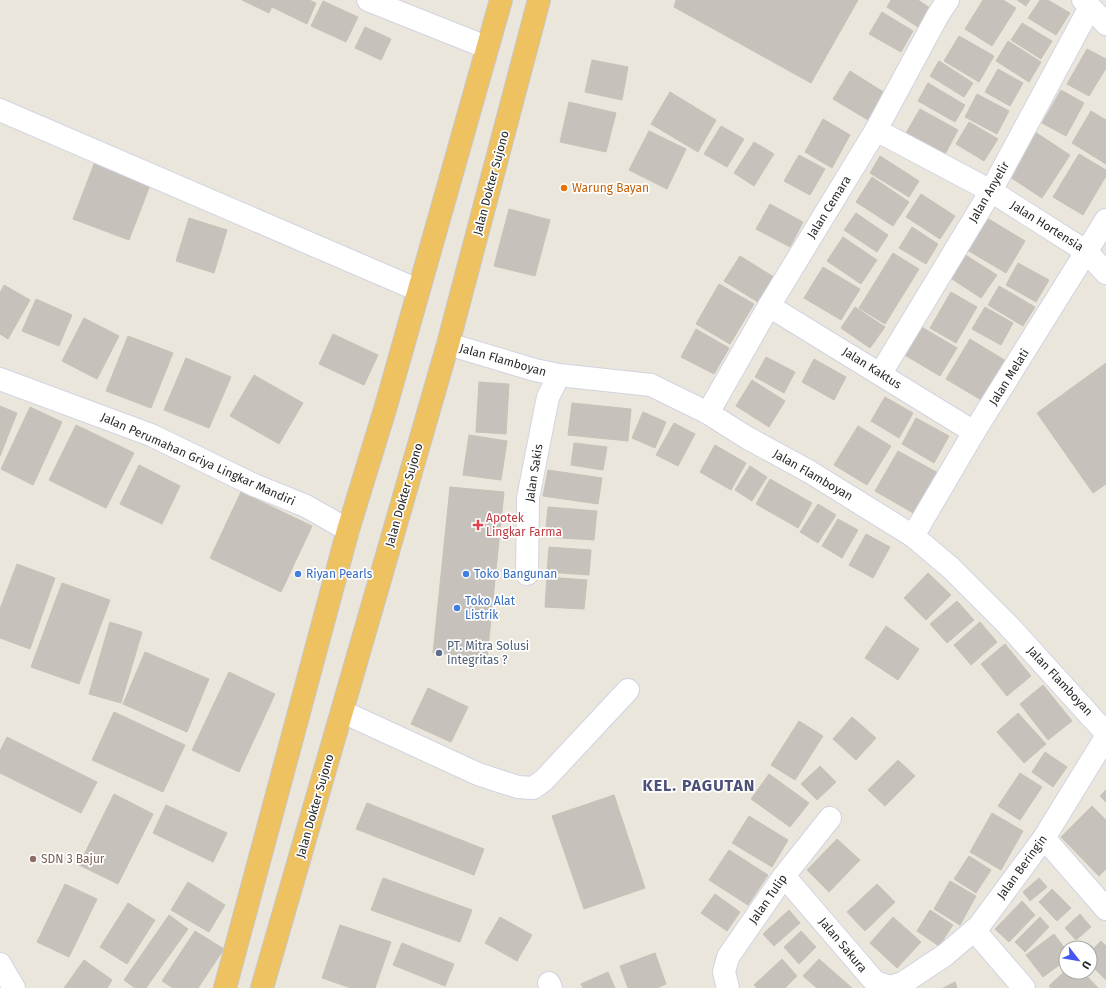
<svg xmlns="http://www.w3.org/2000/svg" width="1106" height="988" font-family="'Fira Sans',sans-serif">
<rect width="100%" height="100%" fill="#ebe6dc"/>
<g fill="#c6c2bb" stroke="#c6c2b6">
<path d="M242 0H275L269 13Z"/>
<path d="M275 0H309L316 3 307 24 272 7Z"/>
<path d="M676 0H858L811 83 674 7Z"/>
<path d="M891 0H918L933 10 921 29 887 7Z"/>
<path d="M983 0H1003L1016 8 992 46 965 29Z"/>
<path d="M1017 0H1030L1026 6Z"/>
<path d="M1040 0H1048L1070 13 1056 35 1028 18Z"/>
<path d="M323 1 358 17 346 42 311 26Z"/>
<path d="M882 12 913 31 901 52 869 34Z"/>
<path d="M1022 23 1052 41 1041 59 1011 40Z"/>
<path d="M365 27 391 39 381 60 355 48Z"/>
<path d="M959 36 994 56 979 82 944 61Z"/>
<path d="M1008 41 1041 62 1029 82 996 61Z"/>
<path d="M1087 49 1106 59V68L1089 96 1067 84Z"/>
<path d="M592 60 628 67 622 100 585 92Z"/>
<path d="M939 61 973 83 964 97 930 76Z"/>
<path d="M998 69 1023 83 1010 106 985 92Z"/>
<path d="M850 71 885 93 868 120 833 99Z"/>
<path d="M928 83 965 105 955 122 918 101Z"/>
<path d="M1061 90 1084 103 1066 136 1042 123Z"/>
<path d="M670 92 716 120 698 152 651 124Z"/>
<path d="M977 94 1009 111 997 134 965 117Z"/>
<path d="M569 102 616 113 606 152 560 142Z"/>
<path d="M920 109 958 130 945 154 906 133Z"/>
<path d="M1091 111 1106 120V164L1072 143Z"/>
<path d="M823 119 850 135 832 168 805 152Z"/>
<path d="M969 122 998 139 984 161 956 144Z"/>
<path d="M721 126 744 139 727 167 704 154Z"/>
<path d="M649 131 686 149 667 189 629 170Z"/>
<path d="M1035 132 1070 155 1042 198 1007 175Z"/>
<path d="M754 142 774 154 754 186 734 173Z"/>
<path d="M1079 154 1106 170V176L1083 215 1053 197Z"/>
<path d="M799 155 825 169 810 195 784 181Z"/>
<path d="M880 156 919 181 909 197 870 173Z"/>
<path d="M96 159 152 180 129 240 73 219Z"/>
<path d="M872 177 909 202 893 226 856 202Z"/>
<path d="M921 194 955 216 940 239 906 217Z"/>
<path d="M770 204 803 222 790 247 756 229Z"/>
<path d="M509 209 550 220 535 276 494 266Z"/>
<path d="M856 213 888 235 877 252 844 230Z"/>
<path d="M982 215 1025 241 1006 273 962 247Z"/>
<path d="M189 218 227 230 214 273 176 261Z"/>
<path d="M912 227 938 244 926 264 899 248Z"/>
<path d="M843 237 877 260 861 284 827 261Z"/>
<path d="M893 253 919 269 885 324 859 308Z"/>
<path d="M964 254 997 275 981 298 949 277Z"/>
<path d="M740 256 777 279 761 304 724 281Z"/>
<path d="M1018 263 1049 280 1036 302 1006 285Z"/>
<path d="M823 267 860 289 841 320 804 298Z"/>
<path d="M719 284 754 304 730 344 696 324Z"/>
<path d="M4 285 30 300 8 339 0 334V293Z"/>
<path d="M999 286 1035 307 1023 326 988 305Z"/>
<path d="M951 292 977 307 956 343 930 328Z"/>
<path d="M36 299 72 315 59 346 22 331Z"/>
<path d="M855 307 885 327 870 348 841 328Z"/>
<path d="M985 307 1013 323 1001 345 972 329Z"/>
<path d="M84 318 119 336 97 379 62 361Z"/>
<path d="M920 326 957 348 940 376 903 354Z"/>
<path d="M696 329 729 348 714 374 681 357Z"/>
<path d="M333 334 378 355 364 385 319 364Z"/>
<path d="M128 336 173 353 151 408 106 391Z"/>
<path d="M970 339 1006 361 983 401 946 379Z"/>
<path d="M766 357 795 372 784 393 755 377Z"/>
<path d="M186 358 231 377 209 428 164 410Z"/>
<path d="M814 359 846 377 834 400 802 382Z"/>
<path d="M1106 363V484L1093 493 1037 413Z"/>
<path d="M254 375 303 403 279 444 230 416Z"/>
<path d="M752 380 785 401 769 427 736 406Z"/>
<path d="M479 382 509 384 506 434 476 432Z"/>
<path d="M885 397 913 413 899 438 871 421Z"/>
<path d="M572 403 631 409 628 441 568 435Z"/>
<path d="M0 406 17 413 0 456Z"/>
<path d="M30 407 62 422 33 485 1 469Z"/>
<path d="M643 412 666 422 655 448 632 438Z"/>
<path d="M916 418 949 436 934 463 902 444Z"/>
<path d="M674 423 695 434 678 466 656 455Z"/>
<path d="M76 425 134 453 106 508 49 480Z"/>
<path d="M858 426 891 446 867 485 834 465Z"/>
<path d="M469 435 507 441 501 480 463 475Z"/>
<path d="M574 443 607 447 603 470 571 465Z"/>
<path d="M715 445 746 463 731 490 700 472Z"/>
<path d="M898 451 938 473 915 514 875 491Z"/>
<path d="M139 465 180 486 162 524 120 504Z"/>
<path d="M750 466 767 477 752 501 735 490Z"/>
<path d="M548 470 602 478 598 504 543 496Z"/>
<path d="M770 479 812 503 798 528 756 504Z"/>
<path d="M450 487 504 492 487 658 433 653Z"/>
<path d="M241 492 312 526 281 592 210 558Z"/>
<path d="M818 504 836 515 818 543 800 532Z"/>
<path d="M548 507 597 511 594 540 545 537Z"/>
<path d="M838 519 858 530 842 558 822 546Z"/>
<path d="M866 534 890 547 873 578 849 565Z"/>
<path d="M549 547 591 550 589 575 547 572Z"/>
<path d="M17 564 55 578 30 649 0 638V609Z"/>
<path d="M928 573 951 595 926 620 904 598Z"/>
<path d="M547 577 587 580 584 609 545 607Z"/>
<path d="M62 583 110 600 79 684 31 667Z"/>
<path d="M957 601 974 620 947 643 930 624Z"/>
<path d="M110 622 142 632 121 703 89 694Z"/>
<path d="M980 622 997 642 971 665 954 645Z"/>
<path d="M886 626 919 649 898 680 865 658Z"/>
<path d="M1005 644 1031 676 1007 696 981 664Z"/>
<path d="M145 652 209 679 187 732 123 704Z"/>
<path d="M229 672 275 694 239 772 192 750Z"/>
<path d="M1043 685 1072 721 1048 740 1020 704Z"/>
<path d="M428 688 468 707 451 742 411 724Z"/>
<path d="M114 712 185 745 163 792 92 760Z"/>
<path d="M1018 713 1046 744 1024 763 997 732Z"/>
<path d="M852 717 876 738 856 760 833 739Z"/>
<path d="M799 721 823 736 795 780 771 765Z"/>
<path d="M7 737 97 782 81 813 0 773V751Z"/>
<path d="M1045 752 1067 767 1053 787 1032 772Z"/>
<path d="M898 760 915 776 885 806 868 790Z"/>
<path d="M820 766 836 782 817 800 801 784Z"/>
<path d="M1020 773 1042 787 1020 820 998 806Z"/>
<path d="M769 774 809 803 790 827 751 799Z"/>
<path d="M1106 790V802L1100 796Z"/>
<path d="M114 794 153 814 118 884 79 865Z"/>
<path d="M614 795 645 888 584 909 552 816Z"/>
<path d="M367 803 484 849 474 875 356 829Z"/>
<path d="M166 805 227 833 213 862 153 833Z"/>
<path d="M1092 806 1106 820V869L1099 876 1061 837Z"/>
<path d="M992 813 1023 831 1001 870 970 852Z"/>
<path d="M749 816 788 840 772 867 732 843Z"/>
<path d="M837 839 860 860 829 892 807 870Z"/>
<path d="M729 850 768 875 748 905 709 880Z"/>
<path d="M969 856 991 870 976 893 954 879Z"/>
<path d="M383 878 472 910 460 942 371 910Z"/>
<path d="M1039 878 1047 887 1030 901 1023 892Z"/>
<path d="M950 881 976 896 960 925 934 909Z"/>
<path d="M188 882 225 905 209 932 171 910Z"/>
<path d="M65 884 97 899 69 957 37 942Z"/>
<path d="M877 884 895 902 865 931 847 912Z"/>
<path d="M1052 889 1071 908 1057 921 1039 902Z"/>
<path d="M715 894 740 912 727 931 701 913Z"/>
<path d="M1022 901 1035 915 1009 942 995 929Z"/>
<path d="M128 903 155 920 127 964 100 947Z"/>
<path d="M789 910 800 923 774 946 763 934Z"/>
<path d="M930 910 953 925 939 946 917 931Z"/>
<path d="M1080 914 1091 927 1076 940 1065 928Z"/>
<path d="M169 915 188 929 146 988H135L124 980Z"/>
<path d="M500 917 532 935 517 961 485 943Z"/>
<path d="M893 917 921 942 897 968 870 943Z"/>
<path d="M1040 917 1049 927 1025 952 1015 942Z"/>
<path d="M340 925 391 942 375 988H351L322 978Z"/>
<path d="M195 931 224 949 198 988H173L162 981Z"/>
<path d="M801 931 816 947 799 964 784 947Z"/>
<path d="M1054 934 1066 950V960L1043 977 1026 955Z"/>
<path d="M1101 941 1106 946V980L1090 964V952Z"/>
<path d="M402 943 454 964 445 986 393 965Z"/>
<path d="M655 953 666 984 657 988H628L620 966Z"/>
<path d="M782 959 797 976 785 988H757L754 985Z"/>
<path d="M819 959 852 988H817L803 976Z"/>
<path d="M84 960 112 980 107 988H64Z"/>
<path d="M1066 970V972H1083L1098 988H1051L1049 986Z"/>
<path d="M608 972 615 988H583L581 984Z"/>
<path d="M955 982 957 988H943Z"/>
</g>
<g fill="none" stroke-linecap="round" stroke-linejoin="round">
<g stroke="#d1d3e1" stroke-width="24">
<g id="minor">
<path d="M368 0 486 47"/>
<path d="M1083 0 1106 24"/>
<path d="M0 110 418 290"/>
<path d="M876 130 991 191 1087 252 1106 273"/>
<path d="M769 306 974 432"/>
<path d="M448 344 535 370 559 375 651 385 708 413 746 437 810 472 913 536 951 568 1008 625 1106 733"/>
<path d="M881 373 991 191 1090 7"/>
<path d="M0 379 151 435 254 485 306 506 348 530"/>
<path d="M708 413 769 306 876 130 938 15 948 0"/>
<path d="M913 536 974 432 1106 220"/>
<path d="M527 574 528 498 548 397 559 375"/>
<path d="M343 712 478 774 496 780 518 787 533 788 544 780 628 690"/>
<path d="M1044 838 1106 909"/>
<path d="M784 876 875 982 890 987 903 983 945 955 979 926 1044 838 1106 737"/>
<path d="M974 930 1024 988"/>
<path d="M549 983 551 988"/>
<path d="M728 988 724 972 728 957 784 876 830 818"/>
</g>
</g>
<g stroke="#d1d3e1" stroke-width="24">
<path id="tertiary" d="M0 964 14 988"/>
</g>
<g stroke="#c7c7c7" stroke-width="24">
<g id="trunk">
<path d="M225 988 348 530 386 406 501 0"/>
<path d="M262 988 448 344 539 0"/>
</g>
</g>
<use href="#minor" stroke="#fff" stroke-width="22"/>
<use href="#tertiary" stroke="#fff" stroke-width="22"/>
<use href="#trunk" stroke="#eec161" stroke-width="22"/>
</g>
<circle fill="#e8710a" stroke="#fff" stroke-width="1.5" cx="564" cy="188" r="4"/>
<path fill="#e0444e" stroke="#fff" stroke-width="1.5" d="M476 519h4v4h4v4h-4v4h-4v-4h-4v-4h4z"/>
<g fill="#3f7fe0" stroke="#fff" stroke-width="1.5">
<circle cx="298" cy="574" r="4"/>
<circle cx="466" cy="574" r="4"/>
<circle cx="457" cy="608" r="4"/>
</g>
<circle fill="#5c6f8a" stroke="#fff" stroke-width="1.5" cx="439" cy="653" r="4"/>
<circle fill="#8d6e63" stroke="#fff" stroke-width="1.5" cx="33" cy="859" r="4"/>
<g text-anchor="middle" stroke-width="3.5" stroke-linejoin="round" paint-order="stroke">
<g font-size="12" fill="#292929" stroke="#fff">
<text transform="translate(491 183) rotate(-75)" y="4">Jalan Dokter Sujono</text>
<text transform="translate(989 192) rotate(-60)" y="4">Jalan Anyelir</text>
<text transform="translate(829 207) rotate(-58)" y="4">Jalan Cemara</text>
<text transform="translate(1047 226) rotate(32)" y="4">Jalan Hortensia</text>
<text transform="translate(503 360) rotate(16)" y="4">Jalan Flamboyan</text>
<text transform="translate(872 368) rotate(32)" y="4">Jalan Kaktus</text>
<text transform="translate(1009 377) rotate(-58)" y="4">Jalan Melati</text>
<text transform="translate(198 459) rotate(24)" y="4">Jalan Perumahan Griya Lingkar Mandiri</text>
<text transform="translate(534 473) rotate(-81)" y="4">Jalan Sakis</text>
<text transform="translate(813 475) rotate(30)" y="4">Jalan Flamboyan</text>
<text transform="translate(404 495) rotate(-74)" y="4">Jalan Dokter Sujono</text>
<text transform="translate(1060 681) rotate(47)" y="4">Jalan Flamboyan</text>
<text transform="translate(315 806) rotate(-74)" y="4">Jalan Dokter Sujono</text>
<text transform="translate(1022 867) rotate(-54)" y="4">Jalan Beringin</text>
<text transform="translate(768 899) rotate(-55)" y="4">Jalan Tulip</text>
<text transform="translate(843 945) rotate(50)" y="4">Jalan Sakura</text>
</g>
<g font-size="12" fill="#c56008" stroke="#fff" text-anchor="start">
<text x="572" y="192">Warung Bayan</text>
</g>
<g font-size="12" fill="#be3a42" stroke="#fff" text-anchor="start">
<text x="486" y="522">Apotek<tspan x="486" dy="14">Lingkar Farma</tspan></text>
</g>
<g font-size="12" fill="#366cbe" stroke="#fff" text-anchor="start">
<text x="306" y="578">Riyan Pearls</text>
<text x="474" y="578">Toko Bangunan</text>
<text x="465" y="605">Toko Alat<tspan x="465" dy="14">Listrik</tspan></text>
</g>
<g font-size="12" fill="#4e5e75" stroke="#fff" text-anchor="start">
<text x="447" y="650">PT. Mitra Solusi<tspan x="447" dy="14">Integritas ?</tspan></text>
</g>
<g font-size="12" fill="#785e54" stroke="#fff" text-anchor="start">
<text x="41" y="863">SDN 3 Bajur</text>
</g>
<g font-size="16" font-weight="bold" letter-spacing="1" fill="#4d5077" stroke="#fff">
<text x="699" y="791">KEL. PAGUTAN</text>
</g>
</g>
<g transform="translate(1078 960) rotate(121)"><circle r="19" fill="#ffffff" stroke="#a9a9a9"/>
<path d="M0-3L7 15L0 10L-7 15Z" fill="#4555ee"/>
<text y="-6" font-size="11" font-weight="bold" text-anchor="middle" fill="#292929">U</text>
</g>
</svg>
